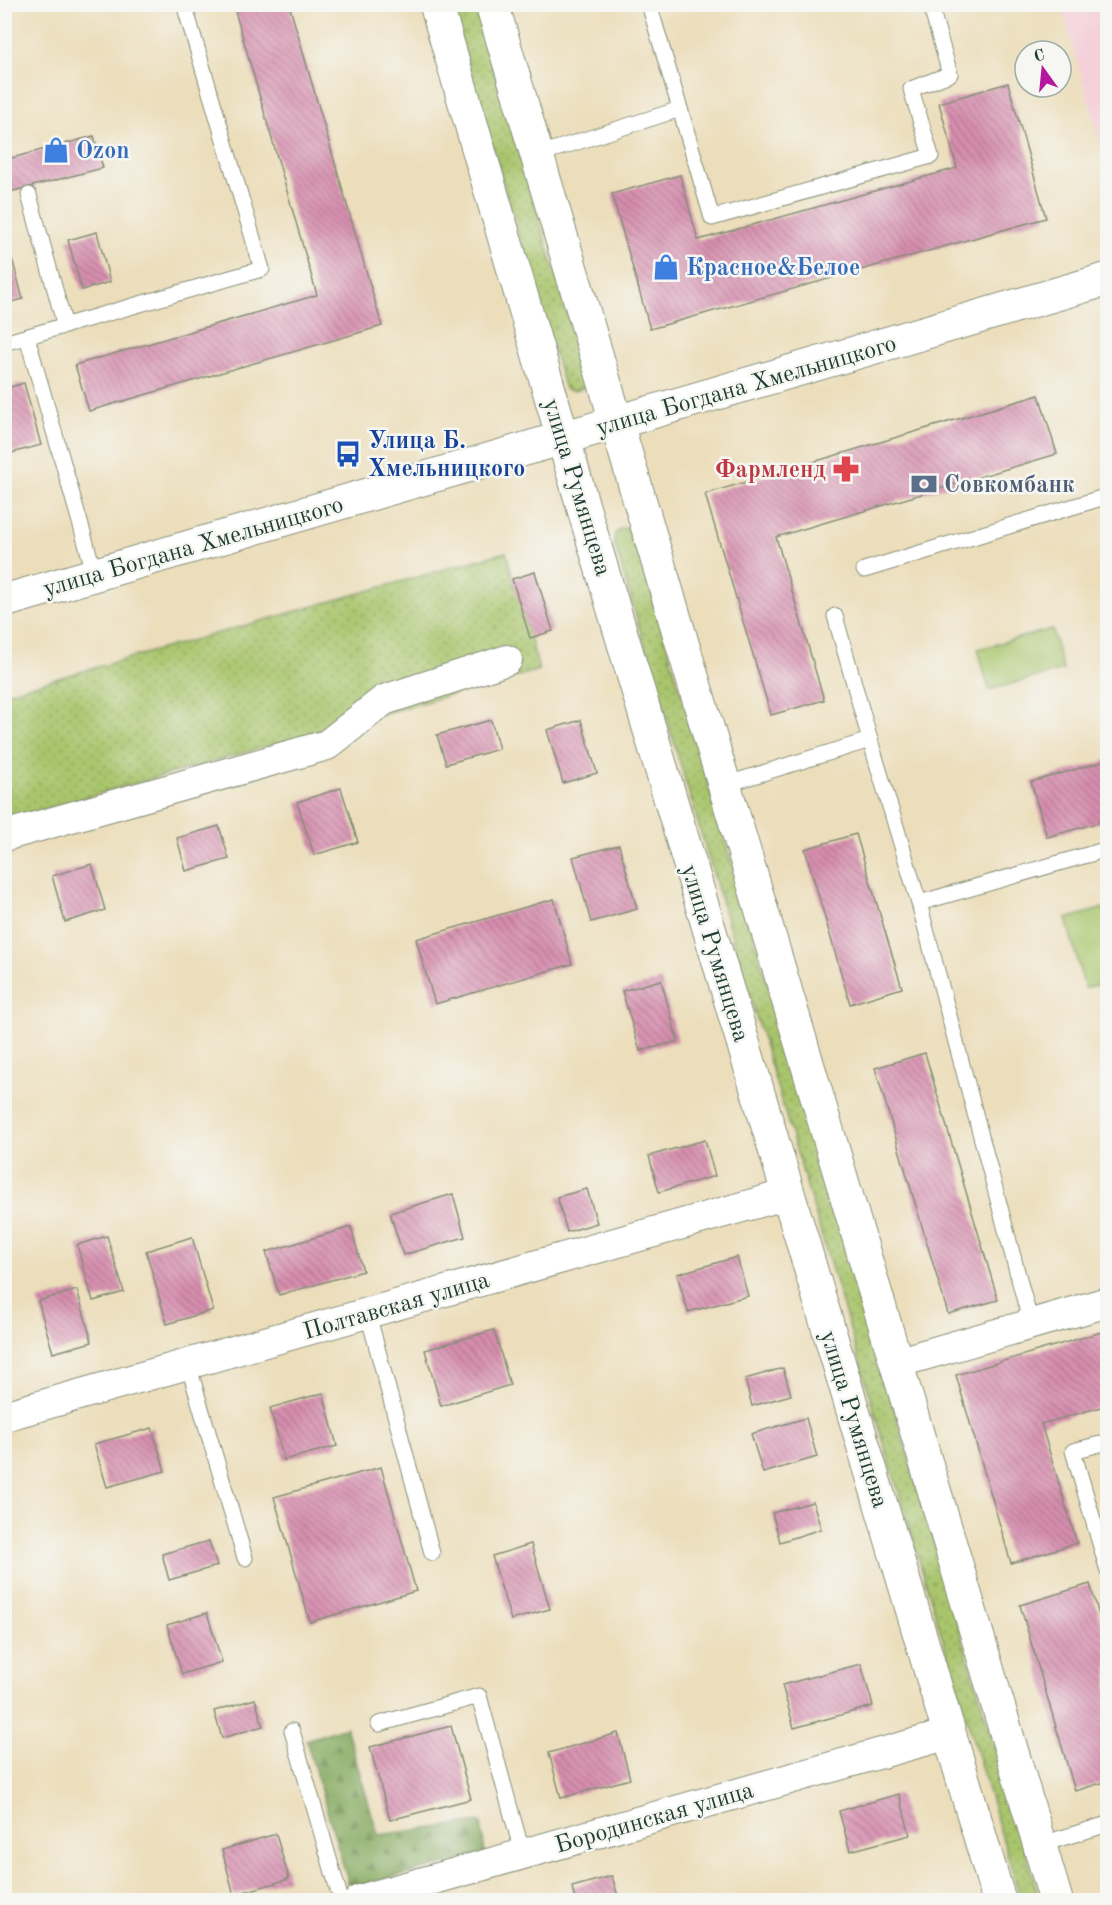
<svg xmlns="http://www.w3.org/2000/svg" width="1112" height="1905" font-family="'Old Standard TT',serif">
<defs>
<pattern id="grass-dots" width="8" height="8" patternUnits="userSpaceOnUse" patternTransform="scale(1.5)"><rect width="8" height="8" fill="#a9c56c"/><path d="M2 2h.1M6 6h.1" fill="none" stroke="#89a15a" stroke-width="1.8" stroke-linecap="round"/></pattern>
<pattern id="forest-firs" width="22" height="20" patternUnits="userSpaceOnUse" patternTransform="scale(1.5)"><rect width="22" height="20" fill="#86aa60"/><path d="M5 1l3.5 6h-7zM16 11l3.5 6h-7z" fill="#6d8c50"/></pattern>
<pattern id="building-back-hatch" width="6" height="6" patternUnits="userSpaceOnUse" patternTransform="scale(1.5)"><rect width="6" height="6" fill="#d78eaf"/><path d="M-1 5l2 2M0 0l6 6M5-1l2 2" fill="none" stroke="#ae758f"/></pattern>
</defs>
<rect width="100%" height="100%" fill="#f6f6f2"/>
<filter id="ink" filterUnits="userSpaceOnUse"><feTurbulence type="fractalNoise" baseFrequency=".0167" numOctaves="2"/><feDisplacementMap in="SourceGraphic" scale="12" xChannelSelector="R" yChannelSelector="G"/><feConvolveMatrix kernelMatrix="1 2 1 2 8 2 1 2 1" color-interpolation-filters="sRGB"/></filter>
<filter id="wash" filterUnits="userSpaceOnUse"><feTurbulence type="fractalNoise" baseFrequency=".008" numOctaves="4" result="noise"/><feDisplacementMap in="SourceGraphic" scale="24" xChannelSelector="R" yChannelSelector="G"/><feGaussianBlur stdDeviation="1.35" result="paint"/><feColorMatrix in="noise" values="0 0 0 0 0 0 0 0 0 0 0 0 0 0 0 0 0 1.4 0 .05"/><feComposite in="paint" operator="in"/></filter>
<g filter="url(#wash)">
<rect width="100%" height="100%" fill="#ecdebb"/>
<path fill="#f5cfd9" d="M1061 5H1107V166Z"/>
<g fill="url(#grass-dots)" stroke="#648150" stroke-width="1.5">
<path d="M450 5H475L588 382C582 391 575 393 565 389Z"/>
<path d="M625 528 633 531 1040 1900H1021L614 543 615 534 621 529Z"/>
<path d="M506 552 539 670 5 820V693Z"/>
</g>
<path fill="url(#forest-firs)" stroke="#52744a" stroke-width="1.5" d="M346 1727 378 1835 481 1822 485 1854 350 1888 306 1740Z"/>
<g fill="#a9c56c" stroke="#648150" stroke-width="1.5">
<path d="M1052 629 1063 670 989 690 978 649Z"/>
<path d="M1107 907V982L1085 988 1066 919Z"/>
</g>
<g id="blocks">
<g fill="url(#building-back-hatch)">
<path d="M233 4H289L382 326 89 411 75 365 317 295Z"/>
<path d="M1008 83 1046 218 650 329 612 194 680 175 698 240 957 168 939 103Z"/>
<path d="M94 136 103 168 9 192 4 176V160Z"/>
<path d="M4 229 23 299 4 304Z"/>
<path d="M97 232 110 282 82 290 68 240Z"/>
<path d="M24 383 41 445 4 455V389Z"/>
<path d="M1039 395 1057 454 776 537 824 700 771 715 705 494Z"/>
<path d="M535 572 553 631 530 638 512 579Z"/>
<path d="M491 720 499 749 446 764 437 735Z"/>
<path d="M581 720 597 773 563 783 547 730Z"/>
<path d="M1108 760V820L1047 837 1031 782Z"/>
<path d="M341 788 358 842 314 855 297 802Z"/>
<path d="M219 826 229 859 186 871 177 838Z"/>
<path d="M856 834 902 988 850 1004 805 849Z"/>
<path d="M619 845 637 909 591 922 573 857Z"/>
<path d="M92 864 105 910 65 922 52 876Z"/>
<path d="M554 899 572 964 435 1004 416 939Z"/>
<path d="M661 980 678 1041 640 1051 622 991Z"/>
<path d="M925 1053 998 1300 948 1314 875 1068Z"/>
<path d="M705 1140 715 1176 659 1192 649 1156Z"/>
<path d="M587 1189 597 1223 567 1232 557 1197Z"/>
<path d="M453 1194 465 1237 403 1255 390 1213Z"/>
<path d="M351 1227 363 1271 279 1295 266 1252Z"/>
<path d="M107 1236 124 1292 93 1301 77 1245Z"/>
<path d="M192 1237 213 1310 167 1324 146 1251Z"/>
<path d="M737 1257 748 1296 688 1312 677 1274Z"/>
<path d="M77 1290 92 1342 53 1353 38 1301Z"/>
<path d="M494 1330 510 1385 441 1406 425 1350Z"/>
<path d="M1108 1330V1405L1041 1424 1077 1543 1011 1563 956 1375Z"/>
<path d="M783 1368 791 1395 752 1406 745 1379Z"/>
<path d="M323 1393 337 1446 284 1460 270 1408Z"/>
<path d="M806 1418 817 1457 763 1473 751 1434Z"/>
<path d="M152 1428 165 1471 107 1487 94 1444Z"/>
<path d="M381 1467 416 1591 310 1622 274 1497Z"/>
<path d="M813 1502 821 1529 780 1542 772 1513Z"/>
<path d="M209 1541 217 1566 169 1580 162 1554Z"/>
<path d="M531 1544 550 1609 511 1620 492 1556Z"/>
<path d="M1090 1584 1108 1646V1781L1075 1791 1020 1605Z"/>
<path d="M207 1613 222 1662 182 1674 167 1625Z"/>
<path d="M861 1664 873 1706 794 1728 782 1685Z"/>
<path d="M255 1699 263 1726 222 1738 214 1711Z"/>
<path d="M451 1726 471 1799 390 1820 370 1747Z"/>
<path d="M618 1733 630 1779 561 1798 549 1753Z"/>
<path d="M899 1794 910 1835 850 1851 839 1811Z"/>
<path d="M276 1834 289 1879 234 1895 222 1850Z"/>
<path d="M612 1876 619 1900H575L572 1887Z"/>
</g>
</g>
</g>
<g filter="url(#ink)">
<use href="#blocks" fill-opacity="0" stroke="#868e78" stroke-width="1.5"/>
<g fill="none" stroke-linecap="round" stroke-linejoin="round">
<g stroke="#868e78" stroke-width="17">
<g id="lane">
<path d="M680 109 712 218 931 156 911 89 950 74 930 4"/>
<path d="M537 155 680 109 649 4"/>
<path d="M29 195 65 326"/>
<path d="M27 337 95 575"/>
<path d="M4 343 262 269 184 4"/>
<path d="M864 570 1108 496"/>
<path d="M835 616 870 740 919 903 1031 1324"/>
<path d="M724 785 870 740"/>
<path d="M919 903 1108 849"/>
<path d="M368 1314 432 1553"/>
<path d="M188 1364 245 1558"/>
<path d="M1108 1442 1073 1451 1108 1571"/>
<path d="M379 1724 479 1696 523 1855"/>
<path d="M292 1731 341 1900"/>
<path d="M1039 1845 1108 1824"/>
</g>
</g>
<g stroke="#868e78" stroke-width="32">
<g id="street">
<path d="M4 836 327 745 384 700 507 660"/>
<path d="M896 1363 1108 1302"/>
<path d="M4 1416 788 1194"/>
<path d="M360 1900 949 1734"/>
</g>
</g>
<g stroke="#868e78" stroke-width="35">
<g id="secondary">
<path d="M436 4 585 513 999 1900"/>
<path d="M492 4 1056 1900"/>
<path d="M4 601 1108 279"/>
</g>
</g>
<use href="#lane" stroke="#fff" stroke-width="15"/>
<use href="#street" stroke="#fff" stroke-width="30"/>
<use href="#secondary" stroke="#fff" stroke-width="33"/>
</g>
</g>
<defs>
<g id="shop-bare" transform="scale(2.07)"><path d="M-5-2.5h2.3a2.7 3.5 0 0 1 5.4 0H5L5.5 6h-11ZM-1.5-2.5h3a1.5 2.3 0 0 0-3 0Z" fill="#3f7fe0" stroke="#f6f6f2" stroke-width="2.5" paint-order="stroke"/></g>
<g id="bus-bare" transform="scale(2.07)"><path d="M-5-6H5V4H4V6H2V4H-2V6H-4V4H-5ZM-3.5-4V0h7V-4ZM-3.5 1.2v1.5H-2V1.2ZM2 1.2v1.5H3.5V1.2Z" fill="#1a4fb4" stroke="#f6f6f2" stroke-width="2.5" paint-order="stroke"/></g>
<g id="pharmacy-bare" transform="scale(2.07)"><path d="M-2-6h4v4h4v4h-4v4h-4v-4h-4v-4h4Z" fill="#e0444e" stroke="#f6f6f2" stroke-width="2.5" paint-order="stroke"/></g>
<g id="bank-bare" transform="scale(2.07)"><path d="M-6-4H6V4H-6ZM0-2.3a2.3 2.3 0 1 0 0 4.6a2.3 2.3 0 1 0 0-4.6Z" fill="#5c6f8a" stroke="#f6f6f2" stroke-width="2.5" paint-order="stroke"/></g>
</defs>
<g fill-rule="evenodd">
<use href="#shop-bare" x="56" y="150"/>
<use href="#shop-bare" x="666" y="267"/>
<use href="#bus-bare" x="348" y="454"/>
<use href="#pharmacy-bare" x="846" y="469"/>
<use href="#bank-bare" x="924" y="484"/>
</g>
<g text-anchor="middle" stroke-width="5" stroke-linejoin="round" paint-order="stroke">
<g font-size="24" font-weight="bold" fill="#366cbe" stroke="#f6f6f2" text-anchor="start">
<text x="76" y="158">Ozon</text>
<text x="686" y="275">Красное&amp;Белое</text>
</g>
<g font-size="24" fill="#1f3d34" stroke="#f6f6f2">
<text transform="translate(746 385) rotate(-16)" y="8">улица Богдана Хмельницкого</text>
<text transform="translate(578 487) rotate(73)" y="8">улица Румянцева</text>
<text transform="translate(193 546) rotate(-16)" y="8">улица Богдана Хмельницкого</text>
<text transform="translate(716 953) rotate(73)" y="8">улица Румянцева</text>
<text transform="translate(396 1305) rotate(-16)" y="8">Полтавская улица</text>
<text transform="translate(855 1419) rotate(73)" y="8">улица Румянцева</text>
<text transform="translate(654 1817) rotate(-16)" y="8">Бородинская улица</text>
</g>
<g font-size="24" font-weight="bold" fill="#164399" stroke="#f6f6f2" text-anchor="start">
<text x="368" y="448">Улица Б.<tspan x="368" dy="28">Хмельницкого</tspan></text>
</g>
<g font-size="24" font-weight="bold" fill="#be3a42" stroke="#f6f6f2" text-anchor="end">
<text x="826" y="477">Фармленд</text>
</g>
<g font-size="24" font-weight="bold" fill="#4e5e75" stroke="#f6f6f2" text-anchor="start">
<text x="944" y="492">Совкомбанк</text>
</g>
</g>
<rect width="1112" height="1905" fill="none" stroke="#f6f6f2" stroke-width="24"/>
<g transform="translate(1043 69) rotate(345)"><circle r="28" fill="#f6f6f2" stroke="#a0aca6" stroke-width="1.5"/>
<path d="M0-4.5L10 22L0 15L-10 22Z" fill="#b5179e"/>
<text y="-9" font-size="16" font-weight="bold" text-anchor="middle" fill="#1f3d34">С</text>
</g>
</svg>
